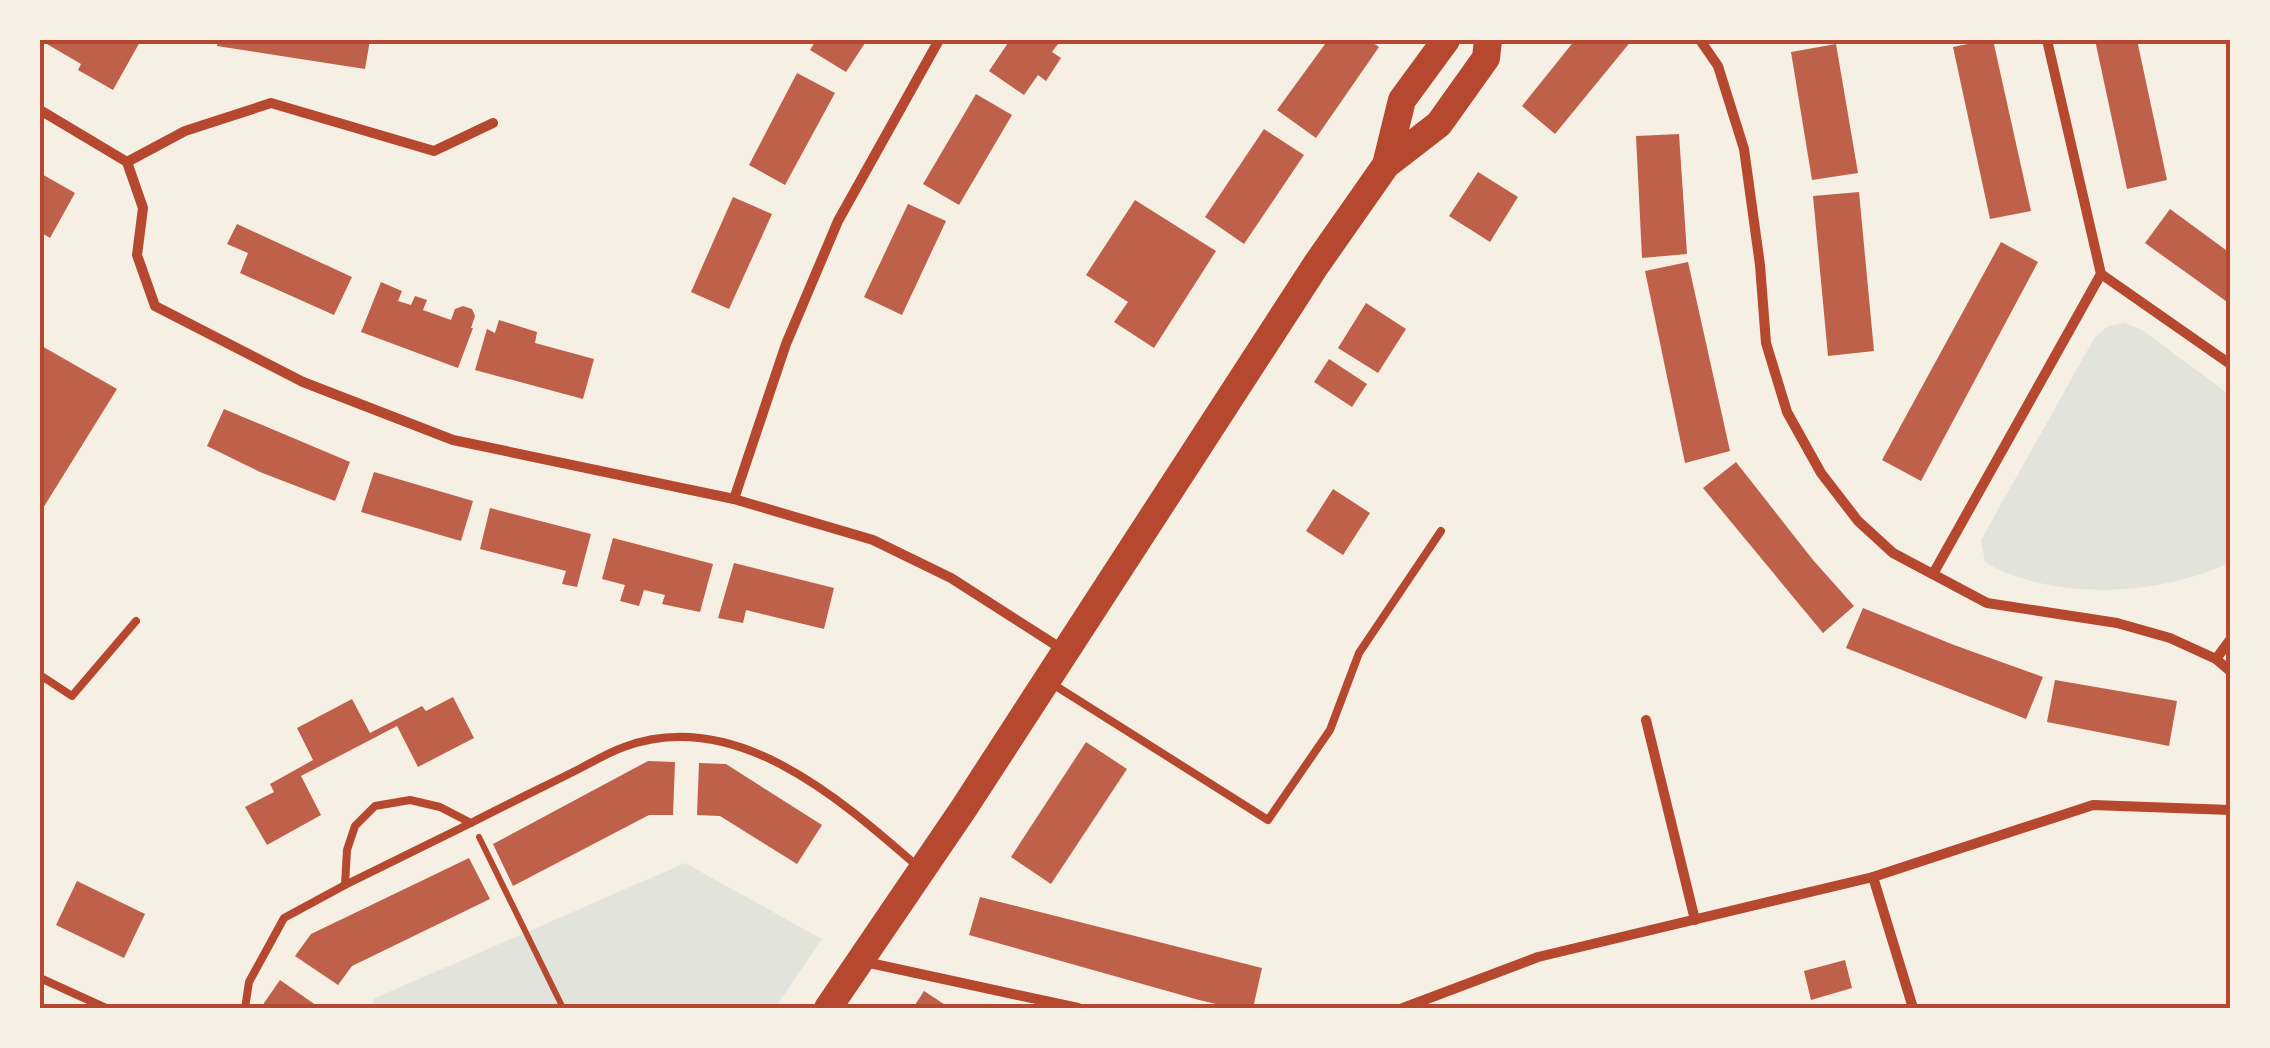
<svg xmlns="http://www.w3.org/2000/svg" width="2270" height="1048" font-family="'Times New Roman',serif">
<rect width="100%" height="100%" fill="#f6efe4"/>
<g fill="#e2e4dc">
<path d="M2124 323 2142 330 2230 395V562C2162 596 2051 602 1985 562L1981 540 2095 337 2108 326Z"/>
<path d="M685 863 822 939 775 1008H372L373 999Z"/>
</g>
<g fill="#bf614a">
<path d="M40 40H141L113 90 78 70 81 64Z"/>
<path d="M218 40H370L365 69 217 46Z"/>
<path d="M816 40H867L846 72 810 50Z"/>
<path d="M1010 40H1061L1052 52 1061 58 1046 81 1038 75 1024 95 989 71Z"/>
<path d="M1328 40H1369L1379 47 1316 138 1277 110Z"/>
<path d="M1575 40H1632L1555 134 1522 106Z"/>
<path d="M1987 40H1993L2031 211 1990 219 1953 47Z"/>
<path d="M2095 40H2137L2167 180 2127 189Z"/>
<path d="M1836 44 1858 173 1812 180 1791 52Z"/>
<path d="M797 73 835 93 785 185 749 165Z"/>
<path d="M976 94 1012 115 959 205 923 184Z"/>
<path d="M1264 129 1304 155 1244 244 1205 217Z"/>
<path d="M1679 134 1687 254 1642 258 1636 136Z"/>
<path d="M1478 172 1518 197 1490 242 1449 216Z"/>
<path d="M40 173 75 193 50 238 40 232Z"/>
<path d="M1859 192 1874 351 1828 356 1813 196Z"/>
<path d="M733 197 772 214 729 309 691 292Z"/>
<path d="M1135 200 1216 251 1154 348 1114 322 1128 302 1086 275Z"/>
<path d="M908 204 946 221 902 315 864 297Z"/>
<path d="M2170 209 2230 253V304L2145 243Z"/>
<path d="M237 224 352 277 334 315 240 273 248 253 227 244Z"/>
<path d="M2001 242 2038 262 1921 481 1882 460Z"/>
<path d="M1688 262 1730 451 1685 463 1645 271Z"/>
<path d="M381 282 402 291 398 301 411 305 415 296 427 300 423 310 451 320 455 309 463 306 472 309 475 316 471 328H473L458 368 361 332Z"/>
<path d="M1366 303 1406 329 1378 373 1338 348Z"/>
<path d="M499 320 537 332 535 343 594 359 583 399 475 370 487 329 495 333Z"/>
<path d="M40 345 117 389 40 513Z"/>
<path d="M1329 359 1367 384 1352 407 1314 382Z"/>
<path d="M224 409 350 462 335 501 260 472 207 446Z"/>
<path d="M1736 462 1813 560 1854 606 1823 633 1703 488Z"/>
<path d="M374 472 473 501 461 541 361 512Z"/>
<path d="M1333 489 1370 513 1343 555 1306 531Z"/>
<path d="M490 508 591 534 577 587 562 584 566 571 480 549Z"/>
<path d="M613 538 713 564 700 612 662 604 665 595 644 590 639 606 620 601 625 585 602 579Z"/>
<path d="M734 563 834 588 824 629 746 610 743 623 718 618Z"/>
<path d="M1863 608 1954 645 2043 677 2026 719 1846 648Z"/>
<path d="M2055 680 2177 701 2169 746 2047 722Z"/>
<path d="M453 697 474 738 418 767 397 726 301 776 321 815 267 845 245 807 274 792 270 784 313 760 297 728 352 699 370 733 422 706 426 711Z"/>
<path d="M1086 742 1127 769 1051 884 1011 857Z"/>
<path d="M648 761 675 762 673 815H649L513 886 493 844Z"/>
<path d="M699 763 726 764 822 825 797 864 720 816 697 815Z"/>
<path d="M469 858 490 899 352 966 338 985 295 956 311 934Z"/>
<path d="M77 881 145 914 124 958 56 925Z"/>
<path d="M980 897 1262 968 1253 1008H1233L1199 1000 969 935Z"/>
<path d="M1845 960 1852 988 1811 1000 1804 971Z"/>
<path d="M280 980 320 1008H264V1003Z"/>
<path d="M924 991 950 1008H913Z"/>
</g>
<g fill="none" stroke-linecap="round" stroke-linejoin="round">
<path stroke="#b5482f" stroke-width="6" d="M479 837 563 1008"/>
<g stroke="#b5482f" stroke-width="8">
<path d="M40 675 72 696 136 621"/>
<path d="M1051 683 1268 820 1330 730 1359 653 1441 531"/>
<path d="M345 885 471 823"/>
<path d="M40 978 106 1008"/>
<path d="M245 1008 249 982 284 918 345 885 347 850 355 826 375 806 410 800 440 807 471 823C506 805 541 788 575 771 591 763 607 753 624 747 734 706 838 797 916 865"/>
</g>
<g stroke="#b5482f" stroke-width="10">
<path d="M1700 40 1718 66 1744 149 1760 265 1766 343 1787 412 1821 473 1858 521 1893 553 1987 603 2117 623 2170 638 2216 659 2230 671"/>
<path d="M2047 40 2101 274 2230 364"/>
<path d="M40 110 127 162 143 208 137 255 155 306 303 382 453 440 734 499 873 540 951 578 1065 651"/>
<path d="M127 162 185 131 271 103 434 151 493 123"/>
<path d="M734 499 786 344 838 221 939 40"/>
<path d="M1933 574 2101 274"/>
<path d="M2216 659 2230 640"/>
<path d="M1646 720 1695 920"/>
<path d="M1873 877 1913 1008"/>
<path d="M865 962 1078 1008"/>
<path d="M1403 1008 1538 957 1873 877 2093 805 2230 810"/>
</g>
<g stroke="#b5482f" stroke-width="28">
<path d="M1386 165 1402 100 1446 40"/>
<path d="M828 1008 964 808 1316 265 1386 165 1439 124 1486 58 1488 40"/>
</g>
</g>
<rect width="2270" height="1048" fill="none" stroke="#f6efe4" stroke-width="85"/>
<rect x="42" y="42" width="2186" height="964" fill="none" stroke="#b5482f" stroke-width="4"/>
</svg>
